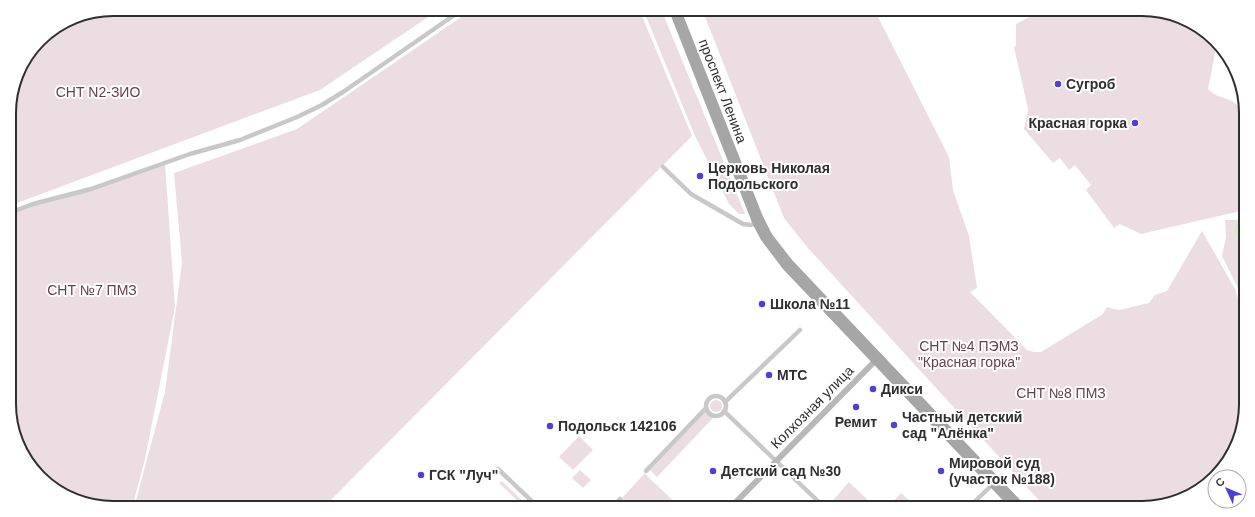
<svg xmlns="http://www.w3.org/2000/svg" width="1255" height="517" font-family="Arial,sans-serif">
<rect width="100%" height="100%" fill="#fff"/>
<g fill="#ebdde2">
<path d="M113 9H440L320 90 9 206V106L20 67 44 35 73 17Z"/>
<path d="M473 9H639L692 136 323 508H134L165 392 182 262 174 173 297 129Z"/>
<path d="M643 9H661L745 214H739L729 204 695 136Z"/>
<path d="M702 9H874L949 157 953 190 969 236 977 288 970 292 1027 350 1034 352H1041L1103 314 1107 307 1119 310 1149 303 1155 295 1167 291 1202 231 1235 289 1246 323V404L1238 444 1200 490 1149 508H1046L807 247 784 218Z"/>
<path d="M1026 9H1142L1204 34 1217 44 1208 89C1219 101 1233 95 1243 112 1248 122 1245 194 1245 210L1141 234 1120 224 1114 228 1086 190 1091 185 1075 165 1069 170 1060 158 1053 163 1024 129 1028 109 1014 47 1016 46V24L1029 17Z"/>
<path d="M165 163 175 307 145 459 132 508H113L73 500 31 467 10 418 9 213Z"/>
<path d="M1225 220H1236L1233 231 1246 262V304L1222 256 1226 237Z"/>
<circle cx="716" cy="406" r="6"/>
<path d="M705 411 713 418 657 477 650 470Z"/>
<path d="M579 436 593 450 573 470 559 457Z"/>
<path d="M580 470 591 480 583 488 572 478Z"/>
<path d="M645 473V474L681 508H630L622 501V498Z"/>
<path d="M502 481 530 508H525L499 483Z"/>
<path d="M849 482 876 508H830L828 506Z"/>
<path d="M901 493 914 505 912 508H887Z"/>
</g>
<path fill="#d8e9cb" d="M1245 217 1246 262 1233 231 1236 220Z"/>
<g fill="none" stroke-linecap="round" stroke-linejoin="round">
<g stroke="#c8c8c8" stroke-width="4.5">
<path d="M663 167 691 194 743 224 751 225 756 223"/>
<path d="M9 213 33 204 91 189 190 154 240 140 297 117 322 105 343 92 463 9"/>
<circle cx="716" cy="406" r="10"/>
<path d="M725 402 800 330"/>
<path d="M724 411 825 508"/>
<path d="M498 469 539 508"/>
<path d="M646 471 706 408"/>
<path d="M612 508 620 499"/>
<path d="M968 508 992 485"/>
</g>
<path stroke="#b8b8b8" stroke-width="6" d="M730 508 878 358"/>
<g stroke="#a6a6a6" stroke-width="7">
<path d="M672 9 756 223 764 238 785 266 1015 508"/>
<path d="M677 9 759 216 769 236 790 263 1023 508"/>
</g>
</g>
<g fill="#4e40d6" stroke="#fff" stroke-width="1.5">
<circle cx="1058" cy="84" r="4"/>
<circle cx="1135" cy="123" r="4"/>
<circle cx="700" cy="176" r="4"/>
<circle cx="762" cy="304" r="4"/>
<circle cx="769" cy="375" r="4"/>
<circle cx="873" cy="389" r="4"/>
<circle cx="856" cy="407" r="4"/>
<circle cx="894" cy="425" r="4"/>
<circle cx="550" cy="426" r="4"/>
<circle cx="713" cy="471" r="4"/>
<circle cx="941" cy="471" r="4"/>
<circle cx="421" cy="475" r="4"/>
</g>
<g text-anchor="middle" stroke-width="4" stroke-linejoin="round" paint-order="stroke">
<g font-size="14" font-weight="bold" fill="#2e2e2e" stroke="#fff" text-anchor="start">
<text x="1066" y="89">Сугроб</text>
<text x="1127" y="128" text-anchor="end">Красная горка</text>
<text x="708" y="173">Церковь Николая<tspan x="708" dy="16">Подольского</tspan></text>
<text x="770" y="309">Школа №11</text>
<text x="777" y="380">МТС</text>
<text x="881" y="394">Дикси</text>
<text x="902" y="422">Частный детский<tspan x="902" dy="16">сад "Алёнка"</tspan></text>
<text x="856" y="427" text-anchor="middle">Ремит</text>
<text x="558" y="431">Подольск 142106</text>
<text x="949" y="468">Мировой суд<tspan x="949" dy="16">(участок №188)</tspan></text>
<text x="721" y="476">Детский сад №30</text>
<text x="429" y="480">ГСК "Луч"</text>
</g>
<g font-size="14" fill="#2e2e2e" stroke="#fff">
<text transform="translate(723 91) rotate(69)" y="5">проспект Ленина</text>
<text transform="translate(812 407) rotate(-45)" y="5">Колхозная улица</text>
</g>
<g font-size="14" fill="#66404b" stroke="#fff">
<text x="98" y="97">СНТ N2-ЗИО</text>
<text x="92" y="295">СНТ №7 ПМЗ</text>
<text x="969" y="351">СНТ №4 ПЭМЗ<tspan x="969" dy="16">"Красная горка"</tspan></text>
<text x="1061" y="398">СНТ №8 ПМЗ</text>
</g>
</g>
<path d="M0 0H1255V517H0ZM113 16H1142A97 97 0 0 1 1239 113V404A97 97 0 0 1 1142 501H113A97 97 0 0 1 16 404V113A97 97 0 0 1 113 16Z" fill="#fff" fill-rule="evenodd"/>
<path fill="none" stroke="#2e2e2e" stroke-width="2" d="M113 16H1142A97 97 0 0 1 1239 113V404A97 97 0 0 1 1142 501H113A97 97 0 0 1 16 404V113A97 97 0 0 1 113 16Z"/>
<g transform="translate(1227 489) rotate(314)"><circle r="19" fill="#ffffff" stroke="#ababab"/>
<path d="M0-3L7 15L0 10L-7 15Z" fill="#4e40d6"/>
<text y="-6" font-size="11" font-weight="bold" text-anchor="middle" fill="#2e2e2e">С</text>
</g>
</svg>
